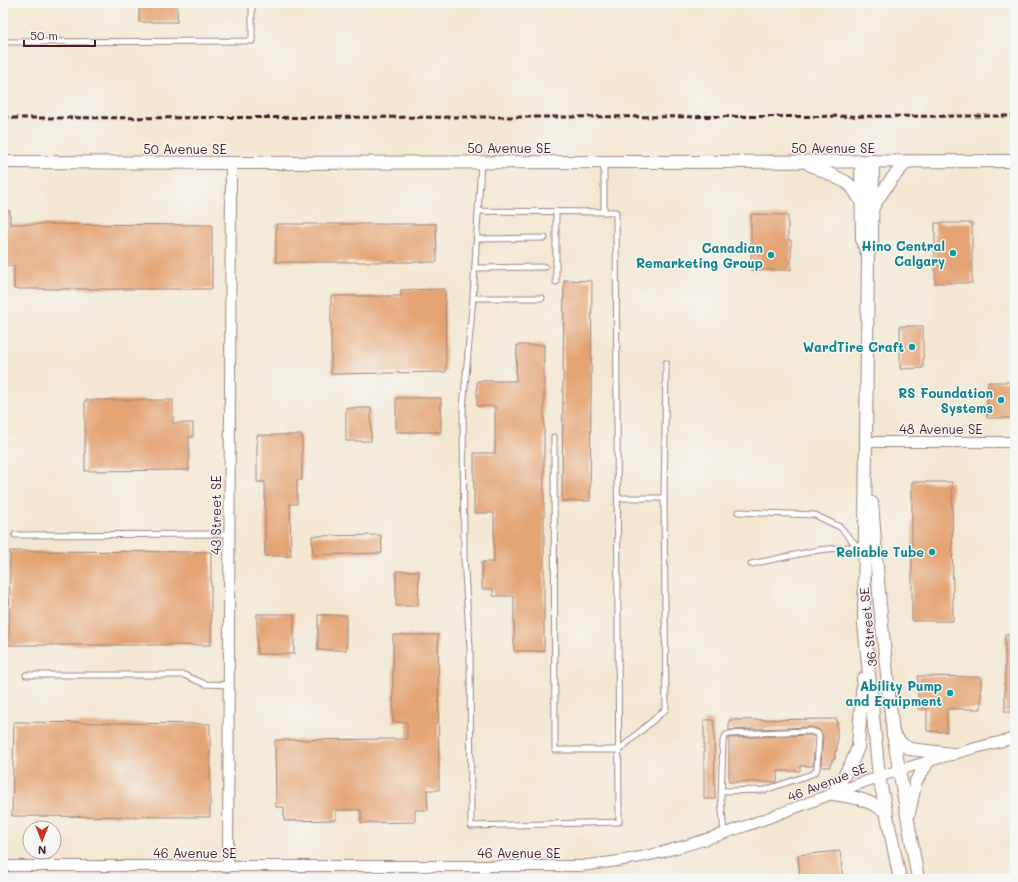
<svg xmlns="http://www.w3.org/2000/svg" width="1018" height="882" font-family="Mali,sans-serif">
<rect width="100%" height="100%" fill="#f6f6f2"/>
<filter id="ink" filterUnits="userSpaceOnUse"><feTurbulence type="fractalNoise" baseFrequency=".025" numOctaves="2"/><feDisplacementMap in="SourceGraphic" scale="8" xChannelSelector="R" yChannelSelector="G"/><feConvolveMatrix kernelMatrix="1 2 1 2 8 2 1 2 1" color-interpolation-filters="sRGB"/></filter>
<filter id="wash" filterUnits="userSpaceOnUse"><feTurbulence type="fractalNoise" baseFrequency=".012" numOctaves="4" result="noise"/><feDisplacementMap in="SourceGraphic" scale="16" xChannelSelector="R" yChannelSelector="G"/><feGaussianBlur stdDeviation="0.9" result="paint"/><feColorMatrix in="noise" values="0 0 0 0 0 0 0 0 0 0 0 0 0 0 0 0 0 1.4 0 .05"/><feComposite in="paint" operator="in"/></filter>
<g filter="url(#wash)">
<rect width="100%" height="100%" fill="#f3e7d2"/>
<g id="blocks">
<g fill="#e4a372">
<rect x="139" y="3" width="38" height="19"/>
<path d="M3 211H10V224L212 225V289H14V266H3Z"/>
<path d="M751 214 788 215V240H791V270H751Z"/>
<rect x="935" y="223" width="37" height="60"/>
<path d="M276 224H436L437 262H276Z"/>
<path d="M564 280 592 281 590 501H562Z"/>
<path d="M445 289 446 372 331 374V296H401V290Z"/>
<path d="M900 326H923V368L900 369Z"/>
<path d="M517 345H544V651H514V596H493V589H482V562H494V513H474V453H495V406H477V381H516Z"/>
<path d="M988 382H1015V418H987Z"/>
<rect x="396" y="398" width="45" height="34"/>
<path d="M85 400H173V423H193V437H189V470L85 471Z"/>
<rect x="346" y="408" width="25" height="33"/>
<path d="M257 435H302V480H297V504H290L291 556H265V482H257Z"/>
<path d="M912 482H952L953 621H912Z"/>
<path d="M381 535 382 553 313 555 312 536Z"/>
<path d="M10 551 211 552V645H9Z"/>
<path d="M396 571H419L418 606H396Z"/>
<rect x="257" y="614" width="37" height="40"/>
<rect x="318" y="615" width="28" height="35"/>
<path d="M393 635H438L439 790H427L428 810H415V822L361 823V810H336V820L284 821V807H276L275 740 407 739V722H393Z"/>
<rect x="1005" y="635" width="10" height="77"/>
<path d="M918 676 981 677V709H947V732L927 731V709H918Z"/>
<path d="M837 719V751H835V759H832V763H830V767H822L821 766 823 736 818 729 810 727 729 730V720Z"/>
<path d="M704 720H714L715 799H704Z"/>
<path d="M14 722 210 724V817L12 816Z"/>
<path d="M810 735 815 737 813 766H800V771H778L777 782H729V738Z"/>
<path d="M840 851 843 879H800L798 855Z"/>
</g>
</g>
</g>
<g filter="url(#ink)">
<use href="#blocks" fill-opacity="0" stroke="#9e837e" stroke-width="1"/>
<g fill="none" stroke-linecap="round" stroke-linejoin="round">
<g stroke="#9e837e" stroke-width="7">
<g id="service">
<path d="M3 42 252 41V3"/>
<path d="M479 211 616 212 619 822 471 826 470 647 464 558 463 408 473 298 481 163"/>
<path d="M604 212V163"/>
<path d="M477 239 545 238"/>
<path d="M475 268 545 267"/>
<path d="M556 282V212"/>
<path d="M473 298H542"/>
<path d="M554 437 555 750H619L666 709 664 498H618"/>
<path d="M664 498 666 363"/>
<path d="M738 512 815 515 840 527 857 546"/>
<path d="M15 535 229 534"/>
<path d="M751 564 819 550 859 546"/>
<path d="M26 675H184L205 684 229 685"/>
<path d="M722 791 765 790 812 774 816 771 817 768 819 736 817 733 810 731 729 734 726 735 723 741 721 799 724 833"/>
</g>
</g>
<g stroke="#9e837e" stroke-width="12">
<g id="minor">
<path d="M867 442H1015"/>
<path d="M3 866H581C612 862 643 858 673 849 743 830 810 801 878 777 923 762 969 749 1015 738"/>
<path d="M228 867 231 163"/>
</g>
</g>
<g stroke="#9e837e" stroke-width="14">
<g id="tertiary">
<path d="M861 161 862 240 868 256"/>
<path d="M873 161 872 240 868 256 864 623 879 777 900 879"/>
<path d="M3 162 247 163 1015 161"/>
<path d="M809 164 846 182 852 187 861 201"/>
<path d="M873 207C883 190 893 175 907 162"/>
<path d="M872 503 880 605 893 734 918 879"/>
<path d="M863 679 858 747 852 762 833 794C855 797 866 799 885 811"/>
<path d="M893 734 903 745 910 749 952 754"/>
<path d="M909 813 916 781 928 762"/>
</g>
</g>
<use href="#service" stroke="#fff" stroke-width="5"/>
<use href="#minor" stroke="#fff" stroke-width="10"/>
<use href="#tertiary" stroke="#fff" stroke-width="12"/>
<path stroke="#4a1f2b" stroke-width="3" stroke-dasharray="6 3" stroke-linecap="butt" d="M3 118 1015 116"/>
</g>
</g>
<g fill="#0f9aa8" stroke="#f6f6f2" stroke-width="1.5">
<circle cx="953" cy="253" r="4"/>
<circle cx="771" cy="255" r="4"/>
<circle cx="912" cy="347" r="4"/>
<circle cx="1001" cy="400" r="4"/>
<circle cx="932" cy="552" r="4"/>
<circle cx="950" cy="693" r="4"/>
</g>
<g text-anchor="middle" stroke-width="3" stroke-linejoin="round" paint-order="stroke">
<g font-size="13" fill="#4a1f2b" stroke="#f6f6f2">
<text x="509" y="153">50 Avenue SE</text>
<text x="833" y="153">50 Avenue SE</text>
<text x="185" y="154">50 Avenue SE</text>
<text x="941" y="434">48 Avenue SE</text>
<text transform="translate(216 515) rotate(-90)" y="5">43 Street SE</text>
<text transform="translate(868 627) rotate(-96)" y="5">36 Street SE</text>
<text transform="translate(827 782) rotate(-21)" y="5">46 Avenue SE</text>
<text x="195" y="858">46 Avenue SE</text>
<text x="519" y="858">46 Avenue SE</text>
</g>
<g font-size="13" font-weight="bold" fill="#0d838f" stroke="#f6f6f2" text-anchor="end">
<text x="945" y="251">Hino Central<tspan x="945" dy="15">Calgary</tspan></text>
<text x="763" y="253">Canadian<tspan x="763" dy="15">Remarketing Group</tspan></text>
<text x="904" y="352">WardTire Craft</text>
<text x="993" y="398">RS Foundation<tspan x="993" dy="15">Systems</tspan></text>
<text x="924" y="557">Reliable Tube</text>
<text x="942" y="691">Ability Pump<tspan x="942" dy="15">and Equipment</tspan></text>
</g>
</g>
<rect width="1018" height="882" fill="none" stroke="#f6f6f2" stroke-width="16"/>
<g transform="translate(42 840) rotate(180)"><circle r="19" fill="#f6f6f2" stroke="#b1a0a2"/>
<path d="M0-3L7 15L0 10L-7 15Z" fill="#c8321e"/>
<text y="-6" font-size="11" font-weight="bold" text-anchor="middle" fill="#4a1f2b">N</text>
</g>
<path d="M24 40v6h71v-6" fill="none" stroke="#4a1f2b" stroke-width="2"/>
<text x="30" y="40" font-size="12" fill="#4a1f2b" stroke="#f6f6f2" stroke-width="3" paint-order="stroke">50 m</text>
</svg>
